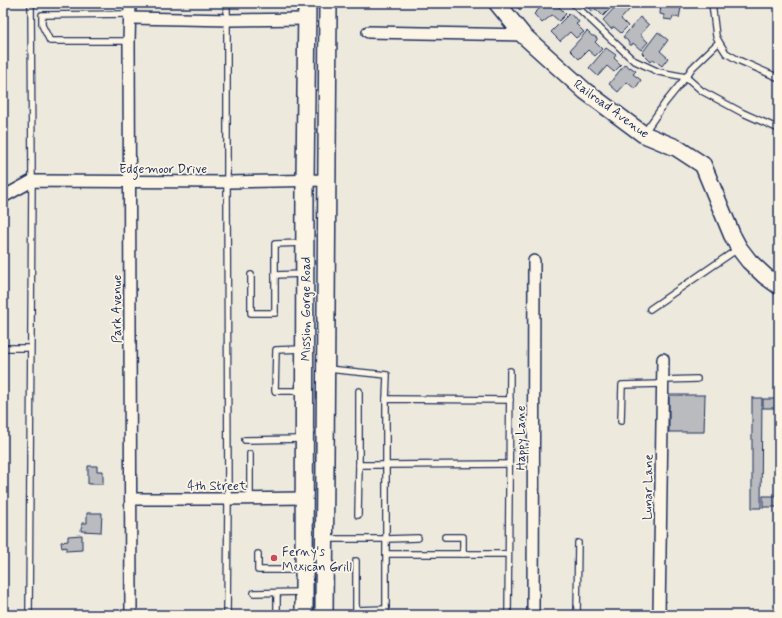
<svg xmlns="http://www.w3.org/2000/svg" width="782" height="618" font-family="Mynerve,sans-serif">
<rect width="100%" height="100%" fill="#eee9dd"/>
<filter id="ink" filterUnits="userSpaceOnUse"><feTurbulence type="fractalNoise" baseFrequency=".025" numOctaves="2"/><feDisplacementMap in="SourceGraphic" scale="8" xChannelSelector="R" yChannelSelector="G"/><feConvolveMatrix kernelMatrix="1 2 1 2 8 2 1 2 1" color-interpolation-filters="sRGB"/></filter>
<g filter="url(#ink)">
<g fill="#babbbe" stroke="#1b2f5e">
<path d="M513 3H528L520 10Z"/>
<path d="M532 3H542L537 8Z"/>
<path d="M545 3H561L562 4 559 7 566 14 559 21 552 15 542 23 534 14Z"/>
<path d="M587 3H605L610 9 603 16 596 9 593 12 587 5H588Z"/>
<path d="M619 3H624L630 9 621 19 628 26 621 33 614 27 611 29 603 20Z"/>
<path d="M661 3H682L679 18 673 16 672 20 664 19V15L660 14Z"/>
<path d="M570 13 574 18 575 17 579 22 576 24 584 32 576 38 570 32 560 41 551 32Z"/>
<path d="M640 17 649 25 640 35 648 42 641 50 633 43 632 45H630L628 42V41L623 37Z"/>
<path d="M587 31 592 36H594L597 38V40L595 42 602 49 595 56 588 50 579 59 570 50Z"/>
<path d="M658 32 668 40 660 51 668 58 662 66 653 59 651 62 642 53Z"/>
<path d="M606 48 616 55 614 58 621 65 614 72 607 66 598 76 589 68Z"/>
<path d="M625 64 630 68V67L636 71 633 74 641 80 635 89 627 82 618 92 609 84Z"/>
<path d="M669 395H705L704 432H669Z"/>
<path d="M752 398H762L761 508H752Z"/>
<rect x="763" y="399" width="16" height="9"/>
<path d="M88 466H97V471H103V484H88Z"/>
<rect x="763" y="496" width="16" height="11"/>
<path d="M87 513H102L101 532 81 531 82 523H87Z"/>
<path d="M82 535V550L66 551V547L62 548 61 542 68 541V536Z"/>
</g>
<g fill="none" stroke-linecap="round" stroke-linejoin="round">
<g stroke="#1b2f5e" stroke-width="8">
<g id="lane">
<path d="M227 3V182L228 499 227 615"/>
<path d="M573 3 633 60 659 72 686 77"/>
<path d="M712 3 716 36 719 42 726 53 738 60 779 78"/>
<path d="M129 41H50L42 25V15L130 14"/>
<path d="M686 77 702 91 743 113 779 129"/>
<path d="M644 133 665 103 686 77 692 68 719 42"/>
<path d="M251 275V313H275V244L302 243"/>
<path d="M275 275 303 274"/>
<path d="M650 309 739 248"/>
<path d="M3 348H30"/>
<path d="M328 369 387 375 386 399"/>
<path d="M662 380 697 379"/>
<path d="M302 391H275L276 350 302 349"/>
<path d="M359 391V465H386V399L510 400"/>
<path d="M621 421 622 385 662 384"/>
<path d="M245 440 302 439"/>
<path d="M250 499V454"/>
<path d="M358 515 359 465"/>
<path d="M445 537H463V554"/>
<path d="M418 538 386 539V465L509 464"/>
<path d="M326 539H386V615"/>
<path d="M258 554V570H302"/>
<path d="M386 554H508"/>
<path d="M356 561V610L386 609"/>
<path d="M254 593 302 592"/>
<path d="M29 615 32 181 31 3"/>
<path d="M277 615V593"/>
<path d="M508 615 510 371"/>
<path d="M577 615 578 543"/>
</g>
</g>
<g stroke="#1b2f5e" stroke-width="14">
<g id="street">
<path d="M130 3 129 41 131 615"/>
<path d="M130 18 231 20 307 19"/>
<path d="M368 32 523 35"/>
<path d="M3 197 32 181 230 182 327 180"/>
<path d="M131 499H228L304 498"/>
<path d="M533 615 534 261"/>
<path d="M659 615 663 359"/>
</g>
</g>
<g stroke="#1b2f5e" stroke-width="19">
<path id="secondary" d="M497 3 523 35 585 91 643 134 677 148 703 165 732 235 739 248 749 261 765 276 779 286"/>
</g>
<g stroke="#1b2f5e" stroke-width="20">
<g id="primary">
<path d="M304 615 305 180 307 3"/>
<path d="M324 615 328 3"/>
</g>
</g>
<use href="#lane" stroke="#fcf5e5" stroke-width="5.5"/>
<use href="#street" stroke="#fcf5e5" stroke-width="11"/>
<use href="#secondary" stroke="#fcf5e5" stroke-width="16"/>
<use href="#primary" stroke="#fcf5e5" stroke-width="17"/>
</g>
</g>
<circle fill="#d1495b" stroke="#fcf5e5" stroke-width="1.5" cx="274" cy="558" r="4"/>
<g text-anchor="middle" stroke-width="3.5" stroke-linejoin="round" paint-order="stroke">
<g font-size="13" fill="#1b2f5e" stroke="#fcf5e5">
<text transform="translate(612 108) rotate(36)" y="5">Railroad Avenue</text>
<text x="163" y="173">Edgemoor Drive</text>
<text transform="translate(116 309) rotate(-90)" y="5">Park Avenue</text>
<text transform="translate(305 309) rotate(-90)" y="5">Mission Gorge Road</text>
<text transform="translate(520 438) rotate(-90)" y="5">Happy Lane</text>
<text x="217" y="490">4th Street</text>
<text transform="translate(647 487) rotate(-89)" y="5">Lunar Lane</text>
</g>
<g font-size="13" fill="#1b2f5e" stroke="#fcf5e5" text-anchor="start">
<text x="282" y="556">Ferny's<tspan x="282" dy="15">Mexican Grill</tspan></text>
</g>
</g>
<rect width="782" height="618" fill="none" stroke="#fcf5e5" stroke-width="16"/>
<rect x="8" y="8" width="766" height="602" fill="none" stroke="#1b2f5e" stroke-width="1.5" filter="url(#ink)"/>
</svg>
